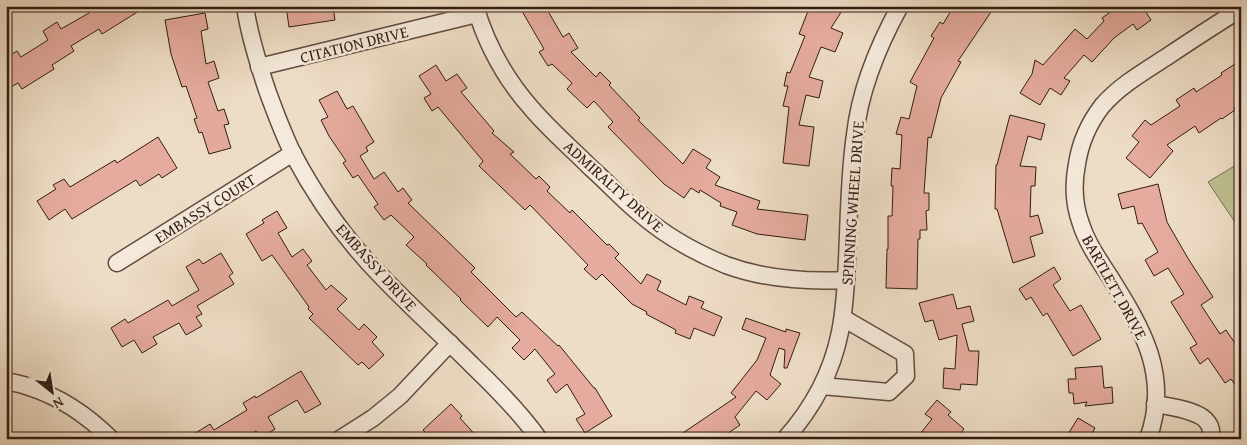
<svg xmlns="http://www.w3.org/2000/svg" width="1247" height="445" font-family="'Gentium Book Plus',serif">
<rect width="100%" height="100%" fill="#eeddc6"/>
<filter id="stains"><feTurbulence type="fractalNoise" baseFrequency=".004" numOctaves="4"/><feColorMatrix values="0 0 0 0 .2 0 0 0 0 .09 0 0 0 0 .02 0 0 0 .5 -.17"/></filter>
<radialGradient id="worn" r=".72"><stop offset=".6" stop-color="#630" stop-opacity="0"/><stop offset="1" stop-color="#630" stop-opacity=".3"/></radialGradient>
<path fill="#bebf91" stroke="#786e52" d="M1241 162V231L1208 182Z"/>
<g fill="#e5ab9e" stroke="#321c13">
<path d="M85 6H147L102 34 99 29 71 46 74 51 52 65 54 69 22 89 18 83 6 90V58L17 51 21 57 48 40 43 31 57 22 61 29 89 13Z"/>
<path d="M286 6H333L335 20 289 27Z"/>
<path d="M519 6H545L563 37 569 33 578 48 571 52 596 77 600 72 611 83 609 85 640 118 638 120 683 164 693 149 711 160 706 168 720 177 715 185 760 201 757 209 808 215 805 240 757 234 732 225 737 212 720 206 721 203 700 190 699 193 691 188 684 198 664 184 608 127 613 122 594 101 587 108 567 89 572 83 552 64 548 66 539 52 544 49Z"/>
<path d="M810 6H845L831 28 843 33 835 52 821 47 809 77 823 81 819 98 806 95 799 125 814 127 809 166 783 163 789 107 783 106 788 86H784L787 72 790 73 805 36 799 34Z"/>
<path d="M954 6H995L958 61 961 62 941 98 931 138 928 137 924 193H929V210L926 211 927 230H920V239H918L917 289 886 288 887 249H888V216H892L893 186H891L892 168 900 169 902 135 896 134 901 117 909 119 917 86 910 82 934 38 931 36 940 22 943 24Z"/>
<path d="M1119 6H1142L1151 20 1137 30 1133 24 1114 38 1092 62 1084 55 1064 78 1070 81 1061 95 1050 88 1040 105 1020 93 1032 74 1035 60 1043 65 1075 29 1087 39 1104 21 1102 18Z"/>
<path d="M205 13 208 29 201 31 206 64 214 61 219 78 208 82 218 111 224 109 229 124 224 125 231 148 209 154 202 132 199 133 194 119 197 118 186 86 182 87 171 54 165 20Z"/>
<path d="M1235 64 1241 72V104L1234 108 1235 110 1222 119 1221 118 1199 133 1195 126 1167 145 1173 151 1150 178 1126 158 1139 142 1132 136 1145 120 1151 125 1180 106 1176 100 1194 88 1196 92 1222 75 1221 73Z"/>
<path d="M436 65 446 81 457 74 467 88 461 92 494 131 492 133 514 152 510 154 536 179 539 176 550 187 547 191 570 213 572 210 607 245 609 244 619 254 615 258 641 284 647 274 661 281 657 290 686 305 689 296 704 302 701 308 722 317 714 336 694 328 690 339 675 333 676 330 646 314 647 312 632 304 602 274 596 280 584 269 588 265 530 205 525 210 479 166 483 161 438 107 432 111 424 98 431 94 419 76Z"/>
<path d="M337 91 347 109 353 106 374 142 366 147 368 151 360 156 374 179 384 172 398 192 403 188 412 200 408 203 475 268 471 272 516 317 522 312 558 346 559 345 594 388H595L612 416 585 433 576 419 585 414 567 384 556 393 547 380 555 374 535 349 524 360 512 348 520 340 497 317 488 327 460 300 461 299 426 265 427 264 406 245 414 237 391 215 384 220 374 207 378 204 358 175 353 178 343 163 346 161 329 136 321 120 328 117 319 100Z"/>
<path d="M1010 115 1045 124 1041 140 1028 136 1020 166 1036 167 1035 186H1031L1030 217 1038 215 1043 233 1030 237 1035 256 1013 263 997 209H995L996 165H997Z"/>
<path d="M158 137 177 168 162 178 159 174 140 186 136 180 72 219 65 209 49 220 37 201 56 189 53 185 64 179 70 187 115 160 117 163Z"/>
<path d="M1158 184 1167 222 1189 260 1213 297 1201 305 1220 334 1226 330 1241 352V393L1231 379 1225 383 1208 358 1200 364 1190 348 1197 344 1171 302 1184 294 1168 268 1154 276 1145 260 1158 252 1142 223 1138 224 1134 206 1122 209 1118 194Z"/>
<path d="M277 211 287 228 278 233 292 257 303 249 312 261 307 265 326 290 331 285 347 299 337 309 359 330 364 324 377 337 372 342 384 355 369 369 362 362 358 365 309 318 313 314 308 309 309 307 272 255 262 261 246 234 264 223 262 220Z"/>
<path d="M221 253 233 273 229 276 234 284 197 306 202 314 196 317 202 326 186 335 179 323 153 337 157 344 142 353 134 340 122 347 111 328 125 319 128 323 168 300 172 306 199 290 186 267 199 259 203 264Z"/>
<path d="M1054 267 1061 279 1053 285 1070 311 1081 305 1101 339 1073 356 1047 313 1043 316 1031 297 1026 300 1019 289Z"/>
<path d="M953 294 957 309 970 306 974 321 962 324 969 351H979L977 385 961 384 960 390 943 388 944 368 955 369 957 335 939 340 933 320 925 322 919 303Z"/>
<path d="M746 318 786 332V329L800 333 787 368H784L785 350 779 348 770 375 781 384 767 400 756 391 735 417 740 425 720 439H674L736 397 731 393 757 360 766 338 742 329Z"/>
<path d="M1102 366 1104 388 1112 387 1113 403 1085 406 1087 402 1074 404 1073 393H1069L1068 379H1076L1075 368Z"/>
<path d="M301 371 321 404 305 413 297 400 268 417 275 429 261 438 256 431 244 439H186L210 424 214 430 247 410 243 403 255 396 256 398Z"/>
<path d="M937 400 951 412 948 415 964 429 956 439H916L932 419 925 414Z"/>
<path d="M451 404 462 416 460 418 479 439H432L423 430Z"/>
<path d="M1078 418 1095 428 1089 439H1065Z"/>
</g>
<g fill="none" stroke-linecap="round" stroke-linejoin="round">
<g stroke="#614c40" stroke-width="19">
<g id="street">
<path d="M245 6C249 35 258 63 267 90 275 112 283 133 293 154 317 199 347 242 384 279 413 309 444 337 473 366 497 389 520 412 539 439"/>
<path d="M475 6C486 43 506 80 532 109 550 130 571 148 591 168 607 182 622 199 638 212 664 235 694 252 726 265 764 279 805 282 846 280"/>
<path d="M259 67 477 14"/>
<path d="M117 263 293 153"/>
<path d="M6 381C14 383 22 384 29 387 60 397 88 416 111 439"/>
<path d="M822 386 889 392 906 376 905 354 843 318"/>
<path d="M1155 404C1170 407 1200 410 1208 423 1212 428 1211 433 1211 439"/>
<path d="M340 439 373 418 400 396 450 343"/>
<path d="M785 439C812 409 832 372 840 332 845 308 846 284 847 260 849 218 849 176 855 135 860 89 878 46 900 6"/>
<path d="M1148 439C1171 376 1142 328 1110 277 1099 260 1087 243 1081 224 1074 205 1073 184 1077 164 1080 144 1089 123 1102 106 1120 85 1145 71 1168 56 1192 40 1216 24 1241 9"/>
</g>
</g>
<use href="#street" stroke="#f4e9da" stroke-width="16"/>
</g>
<g text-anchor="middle" stroke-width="5" stroke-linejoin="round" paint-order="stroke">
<g font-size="16" fill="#321c13" stroke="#f4e9da">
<text transform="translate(354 44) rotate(-14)" y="6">CITATION DRIVE</text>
<text transform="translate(614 186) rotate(42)" y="6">ADMIRALTY DRIVE</text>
<text transform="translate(852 203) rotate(-86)" y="6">SPINNING WHEEL DRIVE</text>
<text transform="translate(205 208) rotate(-32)" y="6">EMBASSY COURT</text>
<text transform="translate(377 267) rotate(48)" y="6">EMBASSY DRIVE</text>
<text transform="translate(1115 287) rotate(61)" y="6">BARTLETT DRIVE</text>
</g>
</g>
<rect width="1247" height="445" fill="none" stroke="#eeddc6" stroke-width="25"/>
<rect x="8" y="8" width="1232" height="430" fill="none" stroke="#321c13" stroke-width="2.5"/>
<rect x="12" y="12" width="1222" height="420" fill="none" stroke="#321c13"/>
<g transform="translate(52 392) rotate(150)" stroke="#f4e9da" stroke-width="4" paint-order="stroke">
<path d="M0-4L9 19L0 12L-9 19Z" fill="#321c13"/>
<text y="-8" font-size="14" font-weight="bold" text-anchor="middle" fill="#321c13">N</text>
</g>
<rect width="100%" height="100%" filter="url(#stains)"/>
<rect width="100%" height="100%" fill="url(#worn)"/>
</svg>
